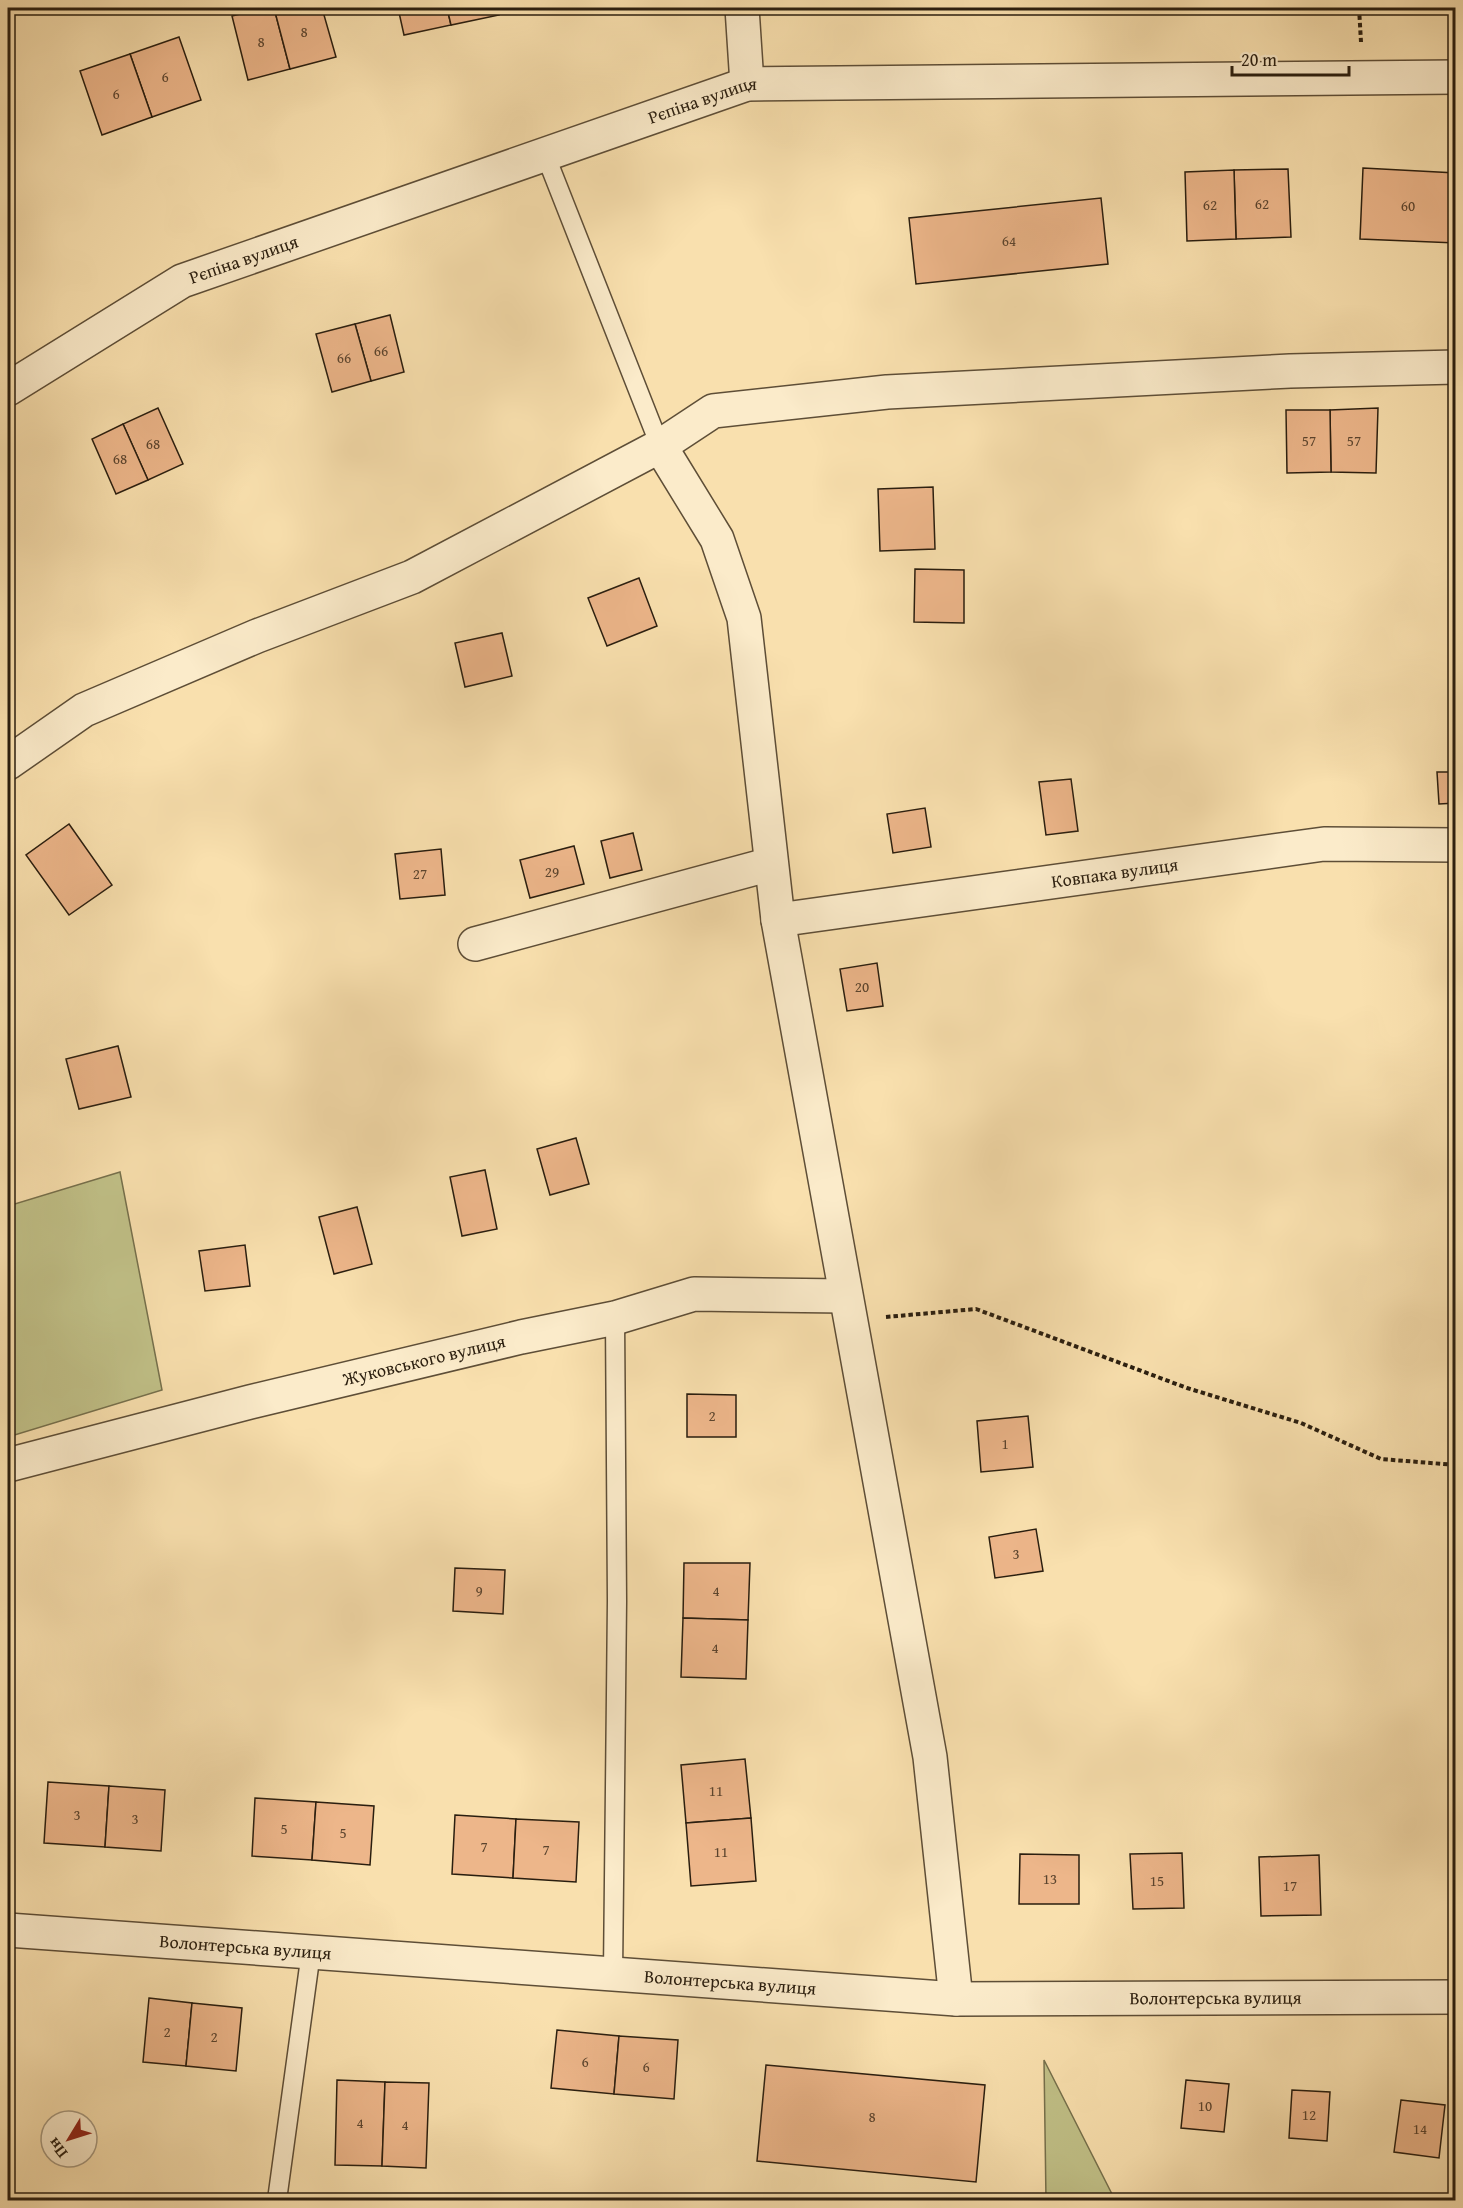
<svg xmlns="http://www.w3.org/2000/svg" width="1463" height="2208" font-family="'Gentium Book Plus',serif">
<rect width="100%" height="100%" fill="#f9e0ae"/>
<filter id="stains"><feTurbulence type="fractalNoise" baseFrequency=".00333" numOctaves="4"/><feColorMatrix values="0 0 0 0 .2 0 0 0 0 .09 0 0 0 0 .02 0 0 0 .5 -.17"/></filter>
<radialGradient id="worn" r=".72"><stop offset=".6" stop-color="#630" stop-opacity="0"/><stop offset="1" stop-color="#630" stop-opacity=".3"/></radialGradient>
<g fill="#c1c188" stroke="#76704c" stroke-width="1.5">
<path d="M120 1172 162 1390 8 1437V1206Z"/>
<path d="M1044 2060 1115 2200H1046Z"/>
</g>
<g fill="#edb68a" stroke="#2a1e0f" stroke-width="1.5">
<path d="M264 8H274L290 69 248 80 232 16Z"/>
<path d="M274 8H322L336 57 290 69Z"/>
<path d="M398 8H447L451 25 404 35Z"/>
<path d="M447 8H497L499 15 451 25Z"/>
<path d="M179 37 201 100 152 117 130 54Z"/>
<path d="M130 54 152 117 102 135 80 71Z"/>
<path d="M1363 168 1456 173V243L1360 239Z"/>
<path d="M1288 169 1291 237 1236 239 1234 170Z"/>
<path d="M1234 170 1236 239 1187 241 1185 172Z"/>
<path d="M1101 198 1108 264 916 284 909 218Z"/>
<path d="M390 315 404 372 371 381 355 324Z"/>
<path d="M355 324 371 381 332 392 316 334Z"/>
<path d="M158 408 183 464 148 480 123 424Z"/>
<path d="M1378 408 1376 473 1331 472 1330 410Z"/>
<path d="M1286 410H1330L1331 472 1287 473Z"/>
<path d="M1455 417H1456V479H1452Z"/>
<path d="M123 424 148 480 116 494 92 439Z"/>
<path d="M933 487 935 549 880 551 878 489Z"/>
<path d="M915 569 964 570V623L914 622Z"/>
<path d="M639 578 657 626 607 646 588 598Z"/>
<path d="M502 633 512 676 465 687 455 643Z"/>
<path d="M1437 772H1456V803L1439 804Z"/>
<path d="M1071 779 1078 831 1046 835 1039 782Z"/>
<path d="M925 808 931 847 893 853 887 814Z"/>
<path d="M69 824 112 885 69 915 26 855Z"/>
<path d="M633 833 642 870 610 878 601 841Z"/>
<path d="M574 846 584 884 530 898 520 860Z"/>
<path d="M441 849 445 895 400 899 395 854Z"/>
<path d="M877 963 883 1006 847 1011 840 969Z"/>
<path d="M118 1046 131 1097 79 1109 66 1059Z"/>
<path d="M576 1138 589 1184 550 1195 537 1149Z"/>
<path d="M485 1170 497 1229 462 1236 450 1177Z"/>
<path d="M357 1207 372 1264 334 1274 319 1217Z"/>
<path d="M245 1245 250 1286 205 1291 199 1251Z"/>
<path d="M687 1394 736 1395V1437H687Z"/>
<path d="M1028 1416 1033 1467 981 1472 977 1421Z"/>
<path d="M1036 1529 1043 1571 995 1578 989 1537Z"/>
<path d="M684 1563H750L748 1620 683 1618Z"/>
<path d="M455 1568 505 1570 503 1614 453 1611Z"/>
<path d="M683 1618 748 1620 746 1679 681 1677Z"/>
<path d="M745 1759 751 1818 686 1823 681 1765Z"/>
<path d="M48 1782 109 1786 105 1847 44 1843Z"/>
<path d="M109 1786 165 1790 161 1851 105 1847Z"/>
<path d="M255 1798 316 1802 312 1860 252 1856Z"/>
<path d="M316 1802 374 1806 370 1865 312 1860Z"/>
<path d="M455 1815 516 1819 513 1878 452 1874Z"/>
<path d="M751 1818 756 1881 691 1886 686 1823Z"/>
<path d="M516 1819 579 1822 576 1882 513 1878Z"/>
<path d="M1182 1853 1184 1908 1133 1909 1130 1854Z"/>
<path d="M1020 1854 1079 1855V1904H1019Z"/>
<path d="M1319 1855 1321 1915 1261 1916 1259 1857Z"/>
<path d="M149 1998 192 2003 186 2066 143 2062Z"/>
<path d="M192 2003 242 2008 236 2071 186 2066Z"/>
<path d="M557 2030 619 2036 614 2094 551 2088Z"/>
<path d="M619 2036 678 2040 674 2099 614 2094Z"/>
<path d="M766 2065 985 2085 976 2182 757 2161Z"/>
<path d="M337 2080 385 2082 382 2166 335 2165Z"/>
<path d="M1186 2080 1229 2084 1224 2132 1181 2128Z"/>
<path d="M385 2082 429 2083 426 2168 382 2166Z"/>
<path d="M1292 2090 1330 2092 1327 2141 1289 2138Z"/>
<path d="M1401 2100 1445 2105 1439 2158 1394 2152Z"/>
</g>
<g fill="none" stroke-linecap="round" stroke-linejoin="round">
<g stroke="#5e4e37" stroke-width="21">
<g id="lane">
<path d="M545 154 660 446"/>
<path d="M613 1974 617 1601 615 1318"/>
<path d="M277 2200 311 1952"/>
</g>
</g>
<g stroke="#5e4e37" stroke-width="36">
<g id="street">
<path d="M742 8 747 84"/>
<path id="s1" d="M8 389 182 281 747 84 1456 77"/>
<path d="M660 446 717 539 744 618 778 920 930 1757 956 1999"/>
<path d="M8 763 84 710 257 636 412 577 660 446 713 411 887 392 1290 371 1456 367"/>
<path id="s2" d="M778 920 1324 844 1456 845"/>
<path d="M475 944 771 864"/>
<path id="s3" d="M8 1465 250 1402 521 1337 615 1318 694 1294 845 1296"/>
<path id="s4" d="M8 1930 956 1999 1456 1997"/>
</g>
</g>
<g stroke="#2a1e0f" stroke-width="4" stroke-dasharray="4.5 3" stroke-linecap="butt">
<path d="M1359 8 1361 42"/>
<path d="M886 1317 976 1309 1187 1388 1301 1423 1381 1459 1456 1465"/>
</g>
<use href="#lane" stroke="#fbebca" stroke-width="18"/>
<use href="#street" stroke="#fbebca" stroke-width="33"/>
</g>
<g text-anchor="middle" stroke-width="5" stroke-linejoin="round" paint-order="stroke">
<g font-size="15" fill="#5b442e">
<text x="304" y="37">8</text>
<text x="261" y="47">8</text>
<text x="165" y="82">6</text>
<text x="116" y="99">6</text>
<text x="1262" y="209">62</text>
<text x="1210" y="210">62</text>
<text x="1408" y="211">60</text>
<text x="1009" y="246">64</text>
<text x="381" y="356">66</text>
<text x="344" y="363">66</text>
<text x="1309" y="446">57</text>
<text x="1354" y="446">57</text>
<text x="153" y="449">68</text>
<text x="120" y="464">68</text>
<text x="552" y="877">29</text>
<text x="420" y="879">27</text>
<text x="862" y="992">20</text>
<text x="712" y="1421">2</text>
<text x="1005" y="1449">1</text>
<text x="1016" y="1559">3</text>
<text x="479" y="1596">9</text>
<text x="716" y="1596">4</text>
<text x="715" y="1653">4</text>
<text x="716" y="1796">11</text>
<text x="77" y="1820">3</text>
<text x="135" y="1824">3</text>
<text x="284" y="1834">5</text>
<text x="343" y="1838">5</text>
<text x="484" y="1852">7</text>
<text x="546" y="1855">7</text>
<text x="721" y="1857">11</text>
<text x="1050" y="1884">13</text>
<text x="1157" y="1886">15</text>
<text x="1290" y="1891">17</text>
<text x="167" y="2037">2</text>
<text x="214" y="2042">2</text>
<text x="585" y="2067">6</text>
<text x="646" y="2072">6</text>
<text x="1205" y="2111">10</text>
<text x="1309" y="2120">12</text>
<text x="872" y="2122">8</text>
<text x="360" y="2128">4</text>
<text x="405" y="2130">4</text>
<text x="1420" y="2134">14</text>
</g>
<g font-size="18" fill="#2a1e0f" stroke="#fbebca">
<text dy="6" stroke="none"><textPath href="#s1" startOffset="756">Рєпіна вулиця</textPath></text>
<text dy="6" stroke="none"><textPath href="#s1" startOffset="270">Рєпіна вулиця</textPath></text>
<text dy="6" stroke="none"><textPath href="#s2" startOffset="340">Ковпака вулиця</textPath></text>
<text dy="6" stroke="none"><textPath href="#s3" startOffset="429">Жуковського вулиця</textPath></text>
<text dy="6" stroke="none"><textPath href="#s4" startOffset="238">Волонтерська вулиця</textPath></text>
<text dy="6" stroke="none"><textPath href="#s4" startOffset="724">Волонтерська вулиця</textPath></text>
<text dy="6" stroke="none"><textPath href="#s4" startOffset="1210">Волонтерська вулиця</textPath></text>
</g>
</g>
<rect width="1463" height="2208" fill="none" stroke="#f9e0ae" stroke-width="30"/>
<rect x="9" y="9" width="1445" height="2190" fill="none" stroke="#2a1e0f" stroke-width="3"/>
<rect x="15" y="15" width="1433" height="2178" fill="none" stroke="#2a1e0f" stroke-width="1.5"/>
<g transform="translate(69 2139) rotate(232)"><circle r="28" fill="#fbebca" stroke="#a7997f" stroke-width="1.5"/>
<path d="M0-4.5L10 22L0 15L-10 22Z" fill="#8f2418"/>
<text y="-9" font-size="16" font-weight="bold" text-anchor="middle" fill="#2a1e0f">Пн</text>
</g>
<path d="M1232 66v9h117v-9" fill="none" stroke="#2a1e0f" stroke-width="3"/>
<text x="1241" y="66" font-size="18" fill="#2a1e0f" stroke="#fbebca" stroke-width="4.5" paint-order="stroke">20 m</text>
<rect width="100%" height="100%" filter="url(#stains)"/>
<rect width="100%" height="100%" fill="url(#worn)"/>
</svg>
